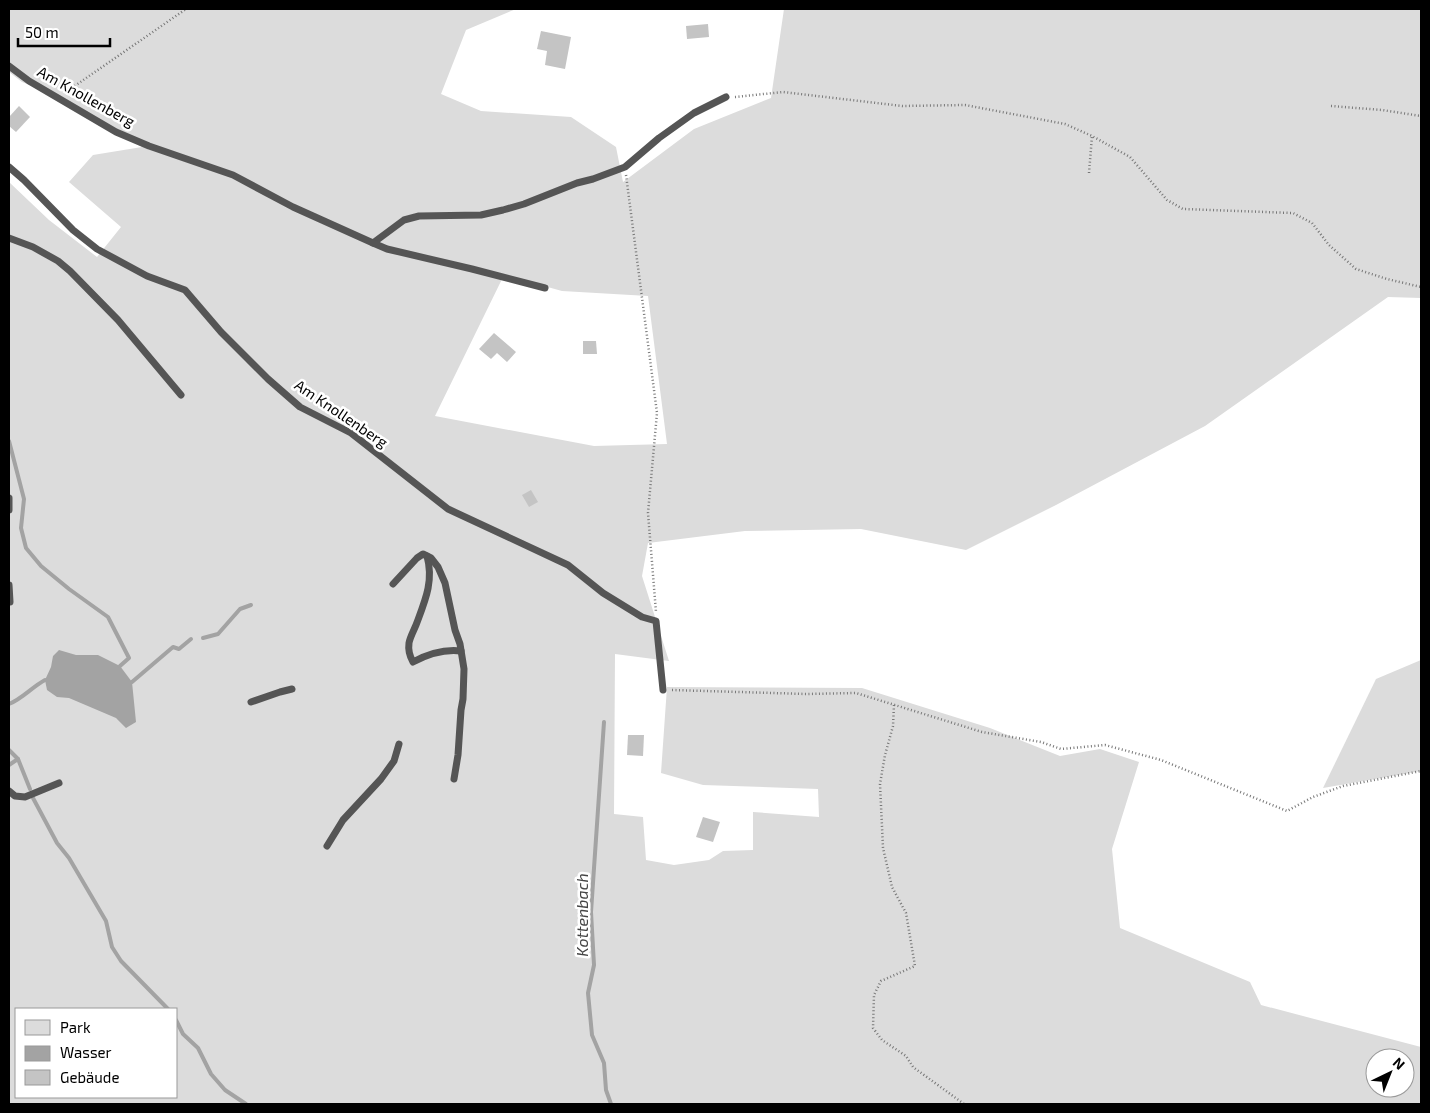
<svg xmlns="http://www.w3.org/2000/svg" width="1430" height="1113" font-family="'Exo 2',sans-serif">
<rect width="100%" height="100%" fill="#fff"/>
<g fill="#dcdcdc" fill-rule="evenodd">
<path d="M9 9H516L466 30 441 94 481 111 571 117 616 147 623 182 694 129 771 98 784 9H1421V298L1388 297 1205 426 1056 505 966 550 861 529 745 531 648 543 642 576 669 661 615 654 614 814 643 817 646 860 674 865 709 860 723 851 753 850V812L819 817 818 789 703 785 661 773 667 687 862 688 990 728 1060 756 1100 749 1139 762 1112 849 1120 928 1250 982 1261 1005 1421 1047V1104H9V182L49 220 97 257 121 227 69 182 93 155 142 147 37 88 22 82 9 72ZM504 275 562 291 648 296 667 444 594 446 435 416ZM16 1009H176V1097H16ZM1375 1058H1405V1088H1375Z"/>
<path d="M1421 660V771L1323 788 1376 679Z"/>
</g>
<path fill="#a3a3a3" d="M59 650 76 655H98L120 666 132 682 136 722 126 728 116 718 69 698 57 697 47 690 45 680 51 667 53 656Z"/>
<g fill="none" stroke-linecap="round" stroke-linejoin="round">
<g stroke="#a3a3a3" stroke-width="4">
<path d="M9 441 24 499 21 528 26 548 41 566 69 589 108 617 129 658 120 666"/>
<path d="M203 638 218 634 240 609 251 605"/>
<path d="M132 682 173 647 179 649 191 639"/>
<path d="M9 704C22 699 32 687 45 680"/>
<path d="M604 722 591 912 594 965 588 993 592 1035 604 1063 606 1090 611 1104"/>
<path d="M9 750 18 759 30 789"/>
<path d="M9 765 18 759"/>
<path d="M33 798 57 843 69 858 106 921 112 947 121 961 168 1009"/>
<path d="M176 1020 183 1034 198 1048 211 1074 225 1090 246 1104"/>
</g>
</g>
<g fill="#c4c4c4">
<path d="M708 24 709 37 687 39 686 26Z"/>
<path d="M541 31 571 37 565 69 545 65 547 51 537 49Z"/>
<path d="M19 106 30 117 16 132 9 126V117Z"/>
<path d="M494 333 516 352 507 362 497 353 491 359 479 349Z"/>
<path d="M583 341H596L597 354H583Z"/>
<path d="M531 490 538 502 529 507 522 495Z"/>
<path d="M628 735H644L643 756 627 755Z"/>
<path d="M703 817 720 822 713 842 696 837Z"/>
</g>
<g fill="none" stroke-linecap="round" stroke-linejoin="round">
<g stroke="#777" stroke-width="2.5" stroke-dasharray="1 2.5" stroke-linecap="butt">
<path d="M66 92 186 9"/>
<path d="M735 97 783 92 902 106 965 105 1065 124 1092 136 1130 157 1167 200 1183 209 1293 213 1312 223 1329 245 1356 269 1387 279 1421 287"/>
<path d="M1331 106 1382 110 1421 116"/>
<path d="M1089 173 1092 136"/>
<path d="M626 175 657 413 648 513 656 612"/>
<path d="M672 690 806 694 856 693 982 732 1041 742 1061 749 1105 745 1161 760 1287 811 1313 797 1343 786 1421 771"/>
<path d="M894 705 893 726 885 755 880 784 883 848 892 887 906 913 915 966 881 981 874 995 873 1028 882 1040 906 1056 913 1067 964 1104"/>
</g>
<g stroke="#555" stroke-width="7">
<path d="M9 66 29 81 116 132 149 146 233 175 293 207 373 243 404 220 419 216 481 215 503 210 524 204 577 183 593 179 625 167 659 138 694 113 726 97"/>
<path d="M9 167 24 180 73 230 97 249 147 276 185 290 221 332 268 379 300 407 351 433 448 509 568 565 603 593 642 617 656 621 663 690"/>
<path d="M9 238 33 247 58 261 70 271 118 320 181 395"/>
<path d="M373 243 387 249 472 269 545 288"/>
<path d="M9 498V510"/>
<path d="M427 556C434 581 425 601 416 625 414 630 410 637 409 643 408 650 409 655 413 662 428 654 444 649 461 651"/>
<path d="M393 584 417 558 423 554 431 558 438 567 445 583 455 630 460 644 464 669 463 699 461 710 458 755 454 779"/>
<path d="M9 585 10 602"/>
<path d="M251 702 280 692 292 689"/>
<path d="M9 791 15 796 25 797 59 783"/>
<path d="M327 846 343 820 381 779 394 761 399 744"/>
</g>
</g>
<g text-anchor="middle" stroke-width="5" stroke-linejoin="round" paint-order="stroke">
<g font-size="15" fill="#000" stroke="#fff">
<text transform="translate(86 97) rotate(29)" y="5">Am Knollenberg</text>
<text transform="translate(341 414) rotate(34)" y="5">Am Knollenberg</text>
</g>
<g font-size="16" font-style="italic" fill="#444" stroke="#fff">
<text transform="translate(582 915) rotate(-90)" y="6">Kottenbach</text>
</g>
</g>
<rect width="1430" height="1113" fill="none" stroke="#000000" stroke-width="20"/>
<rect x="15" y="1008" width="162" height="90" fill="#ffffff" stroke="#999999"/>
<rect x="25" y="1020" width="25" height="15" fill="#dcdcdc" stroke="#999999"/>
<text x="60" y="1033" font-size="15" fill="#000000">Park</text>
<rect x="25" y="1046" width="25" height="15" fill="#a3a3a3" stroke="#999999"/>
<text x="60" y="1058" font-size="15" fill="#000000">Wasser</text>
<rect x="25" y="1070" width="25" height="15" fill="#c4c4c4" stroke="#999999"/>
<text x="60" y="1083" font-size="15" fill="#000000">Gebäude</text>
<g transform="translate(1390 1073) rotate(43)"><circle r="24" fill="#ffffff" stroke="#999999"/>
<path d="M0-4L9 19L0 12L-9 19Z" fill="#000000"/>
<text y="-8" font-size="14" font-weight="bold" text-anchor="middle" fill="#000000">N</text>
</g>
<path d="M18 38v8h92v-8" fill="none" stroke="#000000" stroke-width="2.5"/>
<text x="25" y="38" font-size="15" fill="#000000" stroke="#ffffff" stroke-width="4" paint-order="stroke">50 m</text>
</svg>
